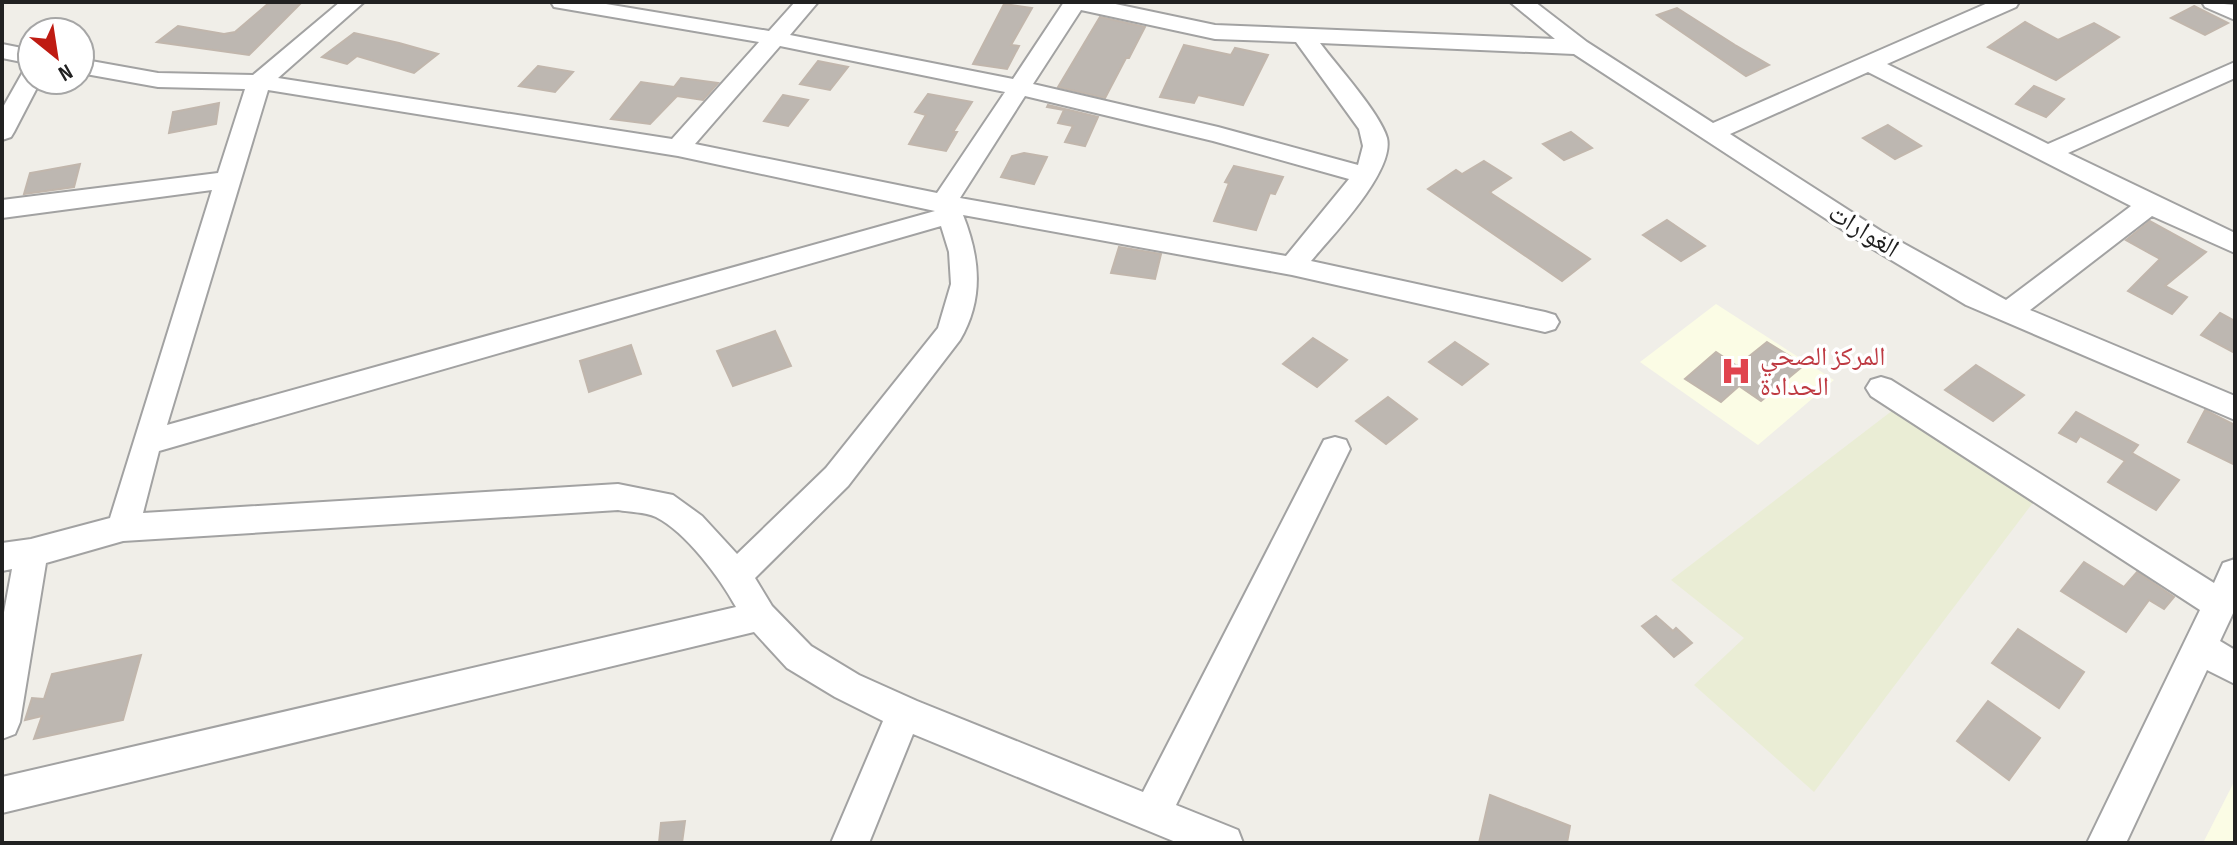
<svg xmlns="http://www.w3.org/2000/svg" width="2237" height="845" font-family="'Sofia Sans Condensed','Noto Naskh Arabic',sans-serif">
<rect width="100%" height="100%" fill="#f0eee8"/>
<g fill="#fbfce5">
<path d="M1716 304 1834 380 1758 445 1640 362Z"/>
<path d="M2235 780V843H2203Z"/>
</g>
<path fill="#eaedd5" d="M1897 407 2038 496 1814 792 1694 685 1744 638 1671 580Z"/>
<g fill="#bdb7b1" stroke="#c1b6ac" stroke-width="2">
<path d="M270 2H302L249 55 157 42 178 26 224 34 235 32Z"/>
<path d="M1004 4 1032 8 1011 45 1019 46 1007 69 973 64Z"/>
<path d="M2194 6 2228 23 2205 35 2171 18Z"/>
<path d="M1677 8 1735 45 1769 65 1746 76 1657 15Z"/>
<path d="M1100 17 1145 27 1129 58H1126L1105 98 1058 87Z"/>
<path d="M2025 22 2058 40 2094 23 2119 37 2056 80 1988 47Z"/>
<path d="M354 33 399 43 438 54 414 73 357 56 347 64 322 57Z"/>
<path d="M1184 45 1231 55 1235 48 1268 55 1243 105 1198 95 1194 103 1160 97Z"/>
<path d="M818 61 848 67 830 90 800 84Z"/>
<path d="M538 66 573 72 555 92 519 86Z"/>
<path d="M681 78 718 83 703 100 677 96 650 124 611 119 641 82 674 87Z"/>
<path d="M2034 86 2064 99 2046 117 2016 104Z"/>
<path d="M928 94 972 102 953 132H957L946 151 909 144 926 115 915 112Z"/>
<path d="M783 95 808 100 788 126 764 121Z"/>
<path d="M219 103 216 124 169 133 173 112Z"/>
<path d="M1048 105 1098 117 1085 146 1065 142 1073 126 1058 123 1064 110 1047 107Z"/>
<path d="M1888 125 1921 146 1895 159 1863 138Z"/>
<path d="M1571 132 1592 148 1564 160 1543 144Z"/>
<path d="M1024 153 1047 157 1034 184 1001 177 1012 156Z"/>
<path d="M1484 161 1511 178 1490 192 1492 194 1590 259 1562 281 1428 189 1456 170 1462 174Z"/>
<path d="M80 164 74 187 24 194 30 173Z"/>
<path d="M1234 166 1283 177 1275 194 1270 193 1256 230 1214 221 1229 183 1225 182Z"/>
<path d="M1667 220 1705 246 1681 261 1643 235Z"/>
<path d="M2150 221 2206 252 2165 286 2187 297 2172 314 2128 291 2160 259 2126 240Z"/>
<path d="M1119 247 1161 254 1155 279 1111 273Z"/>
<path d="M2220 313 2235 321V353L2201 335Z"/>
<path d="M775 331 791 366 733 386 717 351Z"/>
<path d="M1313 338 1347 360 1317 387 1283 364Z"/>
<path d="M1455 342 1488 364 1462 385 1429 362Z"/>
<path d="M1767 342 1804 365 1761 401 1739 386 1721 402 1685 379 1716 352 1737 366Z"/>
<path d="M631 345 641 374 589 392 580 361Z"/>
<path d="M1976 365 2024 395 1993 421 1945 390Z"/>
<path d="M1388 397 1417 419 1386 444 1356 421Z"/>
<path d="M2205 410 2235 425V465L2188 442Z"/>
<path d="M2076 412 2138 445 2132 453 2179 480 2156 510 2108 482 2125 461 2080 436 2076 442 2059 433Z"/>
<path d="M2084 562 2124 587 2137 572 2174 597 2164 609 2149 600 2126 632 2061 591Z"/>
<path d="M1656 616 1673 631 1676 628 1692 643 1674 657 1642 626Z"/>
<path d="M2018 629 2084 672 2059 708 1992 663Z"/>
<path d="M141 655 123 720 34 739 42 716 25 720 32 698 44 699 52 674Z"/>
<path d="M1988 701 2040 738 2009 780 1957 741Z"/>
<path d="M1490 795 1570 826 1567 843H1479Z"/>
<path d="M685 821 682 843H659L661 823Z"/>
</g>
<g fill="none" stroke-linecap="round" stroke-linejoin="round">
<g stroke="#a2a2a2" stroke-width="4">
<g id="minor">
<path d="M340 2H364L278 78 672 139 759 42 554 7 551 2H594L769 31 795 2H818L790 35 1013 79 1064 2H1106L1215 25 1555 39 1510 2H1535L1587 42 1713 123 1990 2H2019L2016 7 1887 64 2048 144 2235 62V78L2068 153 2235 233V253L2152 216 2030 310 2235 396V420L1966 305 1863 243 1574 54 1320 43C1337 66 1380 113 1387 138 1395 171 1332 236 1311 261L1545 312 1555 315 1559 322 1555 329 1545 332 1292 275 963 215C980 258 984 299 960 340L848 486 755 578 772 606 811 646 859 675 917 701 1143 792 1324 440 1335 437 1346 440 1350 449 1176 805 1238 830 1243 843H1178L913 734 869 843H831L883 721 835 697 787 668 754 632 2 813V777L736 607C720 578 686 532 656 517 645 512 629 512 618 510L123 541 46 563 20 722 15 734 2 739V623L12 569 2 571V543L31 539 110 518 212 190 2 218V200L218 173 245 89 158 87 80 73V59L158 73 253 75ZM1081 10 1215 39 1296 42 1359 129 1363 146 1358 165 1218 127 1033 84ZM780 46 1005 92 937 193 695 144ZM1868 72 2131 206 2006 300 1881 231 1730 134ZM268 90 678 156 935 211 167 425ZM1025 96 1213 141 1349 179 1286 256 960 198ZM941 226 949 252 951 284 938 328 826 468 737 554 702 516 673 495 618 484 143 513 159 451Z"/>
<path d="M2202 2 2235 5V20L2205 7Z"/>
<path d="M2 44 32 50V64L2 58Z"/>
<path d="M32 68V80H41L14 132 11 137 2 140V109L24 70Z"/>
<path d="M1881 377 1891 380 2214 583 2223 563 2235 559V609L2220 641 2235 650V684L2207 670 2126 843H2087L2200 610 1871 396 1866 388 1871 380Z"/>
</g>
</g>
<use href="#minor" fill="#fff" fill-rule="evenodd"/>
</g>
<defs>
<g id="hospital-bare" transform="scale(2.4)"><path d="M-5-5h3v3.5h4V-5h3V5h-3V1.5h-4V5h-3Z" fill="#e0444e" stroke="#fff" stroke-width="2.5" paint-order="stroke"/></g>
</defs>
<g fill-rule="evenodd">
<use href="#hospital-bare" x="1736" y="371"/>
</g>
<g text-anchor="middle" stroke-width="7" stroke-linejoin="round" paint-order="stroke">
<g font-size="26" fill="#212121" stroke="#fff">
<text transform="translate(1864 230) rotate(32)" y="9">الغوارات</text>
</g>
<g font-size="26" fill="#be3a42" stroke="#fff" text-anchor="start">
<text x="1760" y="365">المركز الصحي<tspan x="1760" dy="30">الحدادة</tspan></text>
</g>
</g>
<rect width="2237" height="845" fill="none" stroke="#212121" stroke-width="8"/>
<g transform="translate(56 56) rotate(150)"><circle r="38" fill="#ffffff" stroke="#a6a6a6" stroke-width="2"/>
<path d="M0-6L14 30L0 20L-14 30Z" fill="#bf1b12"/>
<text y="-12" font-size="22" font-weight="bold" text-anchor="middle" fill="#212121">N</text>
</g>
</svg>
